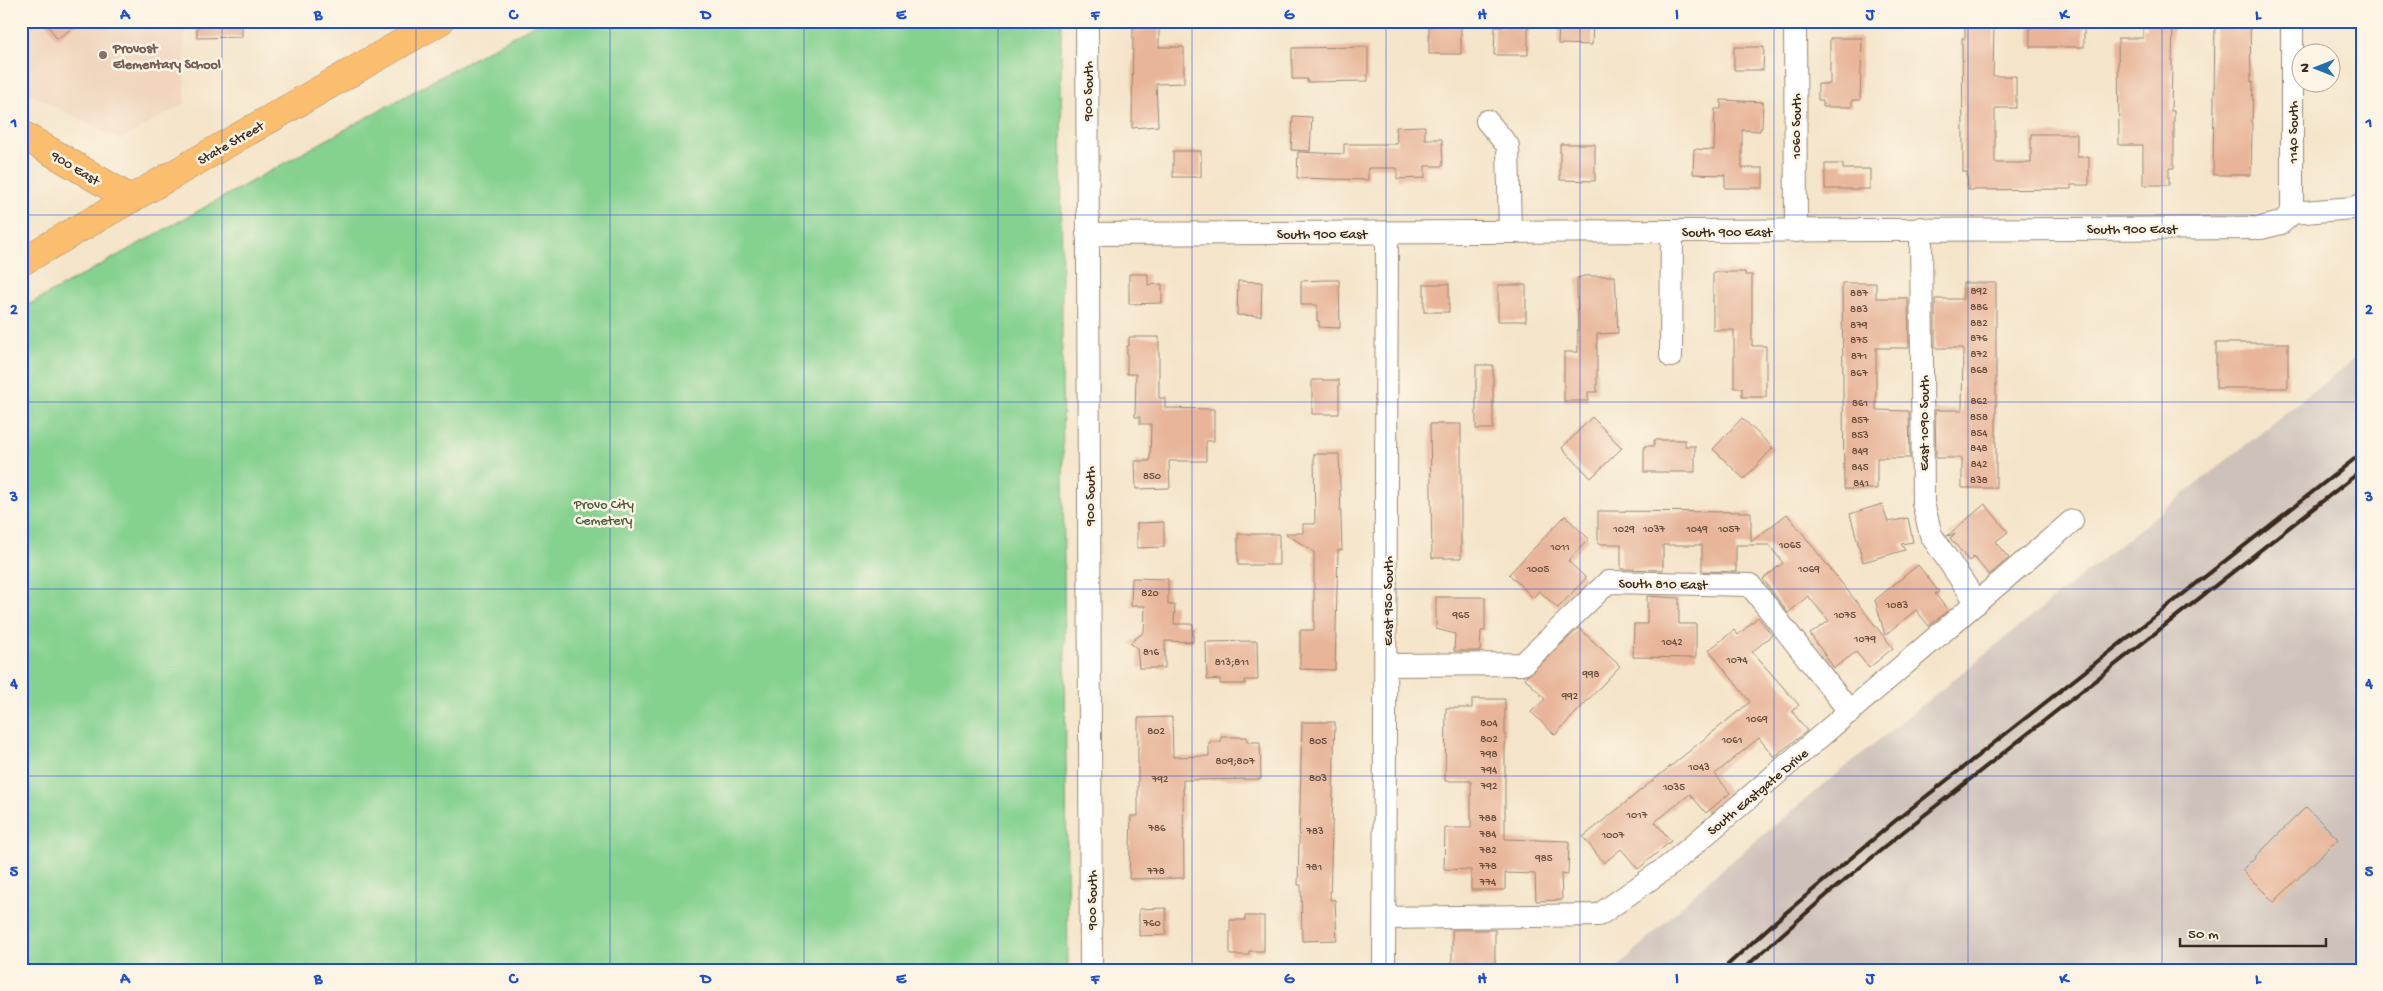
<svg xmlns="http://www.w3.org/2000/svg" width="2383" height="991" font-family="'Gochi Hand',sans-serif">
<rect width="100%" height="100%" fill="#fcf5e5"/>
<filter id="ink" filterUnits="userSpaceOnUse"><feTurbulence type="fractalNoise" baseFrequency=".02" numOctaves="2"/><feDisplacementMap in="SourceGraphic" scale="10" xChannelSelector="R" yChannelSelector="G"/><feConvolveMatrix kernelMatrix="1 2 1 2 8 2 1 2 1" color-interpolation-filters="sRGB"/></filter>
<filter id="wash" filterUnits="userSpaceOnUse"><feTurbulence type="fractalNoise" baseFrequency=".0096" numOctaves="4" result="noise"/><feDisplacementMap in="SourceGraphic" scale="20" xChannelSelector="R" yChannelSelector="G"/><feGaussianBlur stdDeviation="1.12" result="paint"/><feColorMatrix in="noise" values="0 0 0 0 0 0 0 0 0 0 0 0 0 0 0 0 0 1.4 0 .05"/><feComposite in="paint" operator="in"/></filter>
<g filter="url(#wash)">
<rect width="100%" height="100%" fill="#f4e4c9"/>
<path fill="#f1d5bd" d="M21 21H184L185 103 120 140 21 89Z"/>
<path fill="#cec1ba" d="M2362 353V970H1615L1707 882 1806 799 2157 515Z"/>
<path fill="#85d190" stroke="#607e57" d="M541 21H1061L1062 363 1068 970H21V309Z"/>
<g id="blocks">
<g fill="#e8b59a">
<path d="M45 21H82L57 39Z"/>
<path d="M197 21H242V37L197 38Z"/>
<path d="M1133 21H1159V47H1184V83L1156 84 1158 126 1132 128Z"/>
<path d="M1429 21H1453V27H1461V54H1429Z"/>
<path d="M1503 21H1528V55H1494L1495 27H1503Z"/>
<path d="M1559 21H1593L1592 45 1558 44Z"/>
<path d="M1965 21H1994L1993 76H2016V108H1995V163H2031V134H2077V157H2089V185H2071V189L1968 190 1967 172H1963V135L1962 38H1965Z"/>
<rect x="2030" y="21" width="54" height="26"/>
<path d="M2147 21H2173L2171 111H2174V168H2169V185H2143V145H2119L2118 38H2143V28H2147Z"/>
<path d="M2215 21H2250L2251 82H2253L2251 175H2213Z"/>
<path d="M1830 38H1862L1860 100H1852V107H1823V100H1818V84H1830Z"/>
<path d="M1368 47V81L1307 82V79H1292V48Z"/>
<path d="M1734 47H1764L1763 70H1734Z"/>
<path d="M1721 100 1763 102 1762 128H1760V131L1742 130V168H1763V188H1725V175L1693 174 1694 149 1714 150 1715 109H1721Z"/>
<path d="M1293 116 1312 117 1310 151 1291 150Z"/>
<path d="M1425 126V139H1442L1443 166H1425V178L1397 179V168H1368V180L1297 178 1298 152 1344 154V144H1397L1396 127Z"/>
<path d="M1560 144H1595V181L1560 180Z"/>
<rect x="1173" y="151" width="28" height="26"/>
<path d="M1825 164H1843V169H1870V189H1825Z"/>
<path d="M1713 272H1745V275H1752V346H1766V397H1742V388H1734V330H1713Z"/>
<path d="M1129 274H1148V285L1162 284V303L1129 304Z"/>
<path d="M1584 276H1615L1618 333 1597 334V392H1588V401H1564V352H1578L1577 278Z"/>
<path d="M1324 280H1339L1340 328 1319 327V321H1317V305H1301V281Z"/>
<path d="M1238 281 1262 282 1261 316 1237 315Z"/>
<path d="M1842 283H1876V298H1908L1909 348H1876V410L1909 411 1910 458H1877V489H1844Z"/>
<path d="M1963 283H1996V488H1962V458H1936L1935 410H1962L1963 348H1935V299H1963Z"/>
<rect x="1424" y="284" width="25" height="28"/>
<rect x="1498" y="285" width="28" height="36"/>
<path d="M1129 337H1159V398H1165V408L1214 409V441H1206V461H1169L1170 488 1136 489 1135 461H1150L1151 424H1140V417H1135L1136 374H1127V346H1129Z"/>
<rect x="2216" y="343" width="72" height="45"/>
<rect x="1476" y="365" width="17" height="64"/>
<rect x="1312" y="380" width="27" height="34"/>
<path d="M1592 417 1622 448 1591 478 1562 448Z"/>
<path d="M1742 418 1773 448 1744 479 1713 449Z"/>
<path d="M1430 424H1461V558H1432Z"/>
<path d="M1654 440H1685V446H1695V472H1644V446H1654Z"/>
<path d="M1314 454H1339L1342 550H1338L1335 670 1300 669V630H1314V552L1285 533H1303V524H1315Z"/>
<path d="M1882 504 1888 522 1908 518 1913 542 1901 544 1905 550 1863 562 1850 514Z"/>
<path d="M1985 504 2008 532 1995 542 2009 558 1989 575 1974 557 1969 561 1950 538 1955 534 1947 536Z"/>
<path d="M1598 511 1751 512V542L1787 514 1893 648 1869 668 1856 652 1834 668 1810 634 1829 621 1808 596 1788 613 1763 579 1783 563 1769 545H1736V572L1702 571V545H1663V570L1621 569V544H1598Z"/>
<path d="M1565 516 1589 539 1568 561 1586 578 1558 608 1539 591 1533 598 1509 574Z"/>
<path d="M1164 522V547L1137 548V523Z"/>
<rect x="1238" y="534" width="41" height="31"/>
<path d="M1918 565 1939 592 1935 594 1948 610 1929 626 1916 610 1885 635 1875 600Z"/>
<path d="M1132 578 1168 579V605H1175L1174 624H1193V642L1165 641V668H1139L1137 648 1130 643 1144 632 1145 606H1131Z"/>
<path d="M1647 596 1679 598V624H1696V658L1633 657 1634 624H1647Z"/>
<path d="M1436 597H1485V631H1481L1480 651H1454L1455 634 1436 629Z"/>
<path d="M1758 617 1772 635 1752 652 1799 705 1792 711 1807 731 1774 757 1759 738 1715 774 1730 793 1706 813 1690 794 1655 822 1671 841 1638 869 1621 849 1604 863 1583 837 1750 702 1709 650 1734 630 1738 635Z"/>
<path d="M1579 628 1620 666 1555 735 1531 712 1545 699 1525 678Z"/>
<path d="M1257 641 1258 680H1245V684H1220V679L1207 680 1206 642Z"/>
<path d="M1472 699H1505V839L1569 841 1568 875 1561 874 1562 900 1536 901 1535 874 1505 873V890H1471V870L1444 869 1445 828H1471V781H1445L1446 708H1472Z"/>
<path d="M1172 717 1173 757 1209 756V742H1221V737H1247V742H1260L1261 779 1183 780 1184 878 1129 879 1131 816H1138V718Z"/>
<path d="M1302 722H1335L1330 900H1335L1337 940 1302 941 1301 885H1298Z"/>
<path d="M2306 807 2338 839 2274 902 2242 870Z"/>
<path d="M1166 908V935L1139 936V909Z"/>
<path d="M1245 916H1264V951H1249V955H1230V920H1245Z"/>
<rect x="1452" y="930" width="43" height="40"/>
</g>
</g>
</g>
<g filter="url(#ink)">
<use href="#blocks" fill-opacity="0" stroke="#988774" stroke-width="1"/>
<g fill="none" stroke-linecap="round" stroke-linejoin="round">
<g stroke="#988774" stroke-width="24">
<g id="minor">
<path d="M1087 21 1091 970"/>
<path d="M1795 21 1796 231"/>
<path d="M2292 21V213"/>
<path d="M1487 121 1508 146 1510 232"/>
<path d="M1921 228 1923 503 1931 535 1977 603"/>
<path d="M1087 234C1479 234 1870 228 2261 228L2281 223 2292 213 2353 208 2362 205"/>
<path d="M1671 356 1672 231"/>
<path d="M1387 665 1523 664 1608 582 1750 585 1850 712"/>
<path d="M1385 918 1599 915 1670 865 2072 521"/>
<path d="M1384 970 1387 233"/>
</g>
</g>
<g stroke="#988774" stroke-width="29">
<g id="major">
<path d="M21 134 131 199"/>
<path d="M21 262 440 21"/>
</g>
</g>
<use href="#minor" stroke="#fff" stroke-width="22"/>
<use href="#major" stroke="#fbbe6e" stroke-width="28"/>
<g stroke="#3b2a1e" stroke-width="4">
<path d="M1722 970 1776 921 1895 821 2362 453"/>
<path d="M1742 970 1829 893 1903 832 2362 470"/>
</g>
</g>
</g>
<path fill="none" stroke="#1d4ed8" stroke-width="1" stroke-opacity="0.55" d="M222 21V970M416 21V970M610 21V970M804 21V970M998 21V970M1192 21V970M1386 21V970M1580 21V970M1774 21V970M1968 21V970M2162 21V970M21 215H2362M21 402H2362M21 589H2362M21 776H2362"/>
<circle fill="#8d6e63" stroke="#fcf5e5" stroke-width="2" cx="103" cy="55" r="5"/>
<g text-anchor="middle" stroke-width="5" stroke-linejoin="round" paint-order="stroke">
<g font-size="11" fill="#664d3d">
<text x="1979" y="294">892</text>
<text x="1859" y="296">887</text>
<text x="1979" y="310">886</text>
<text x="1859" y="312">883</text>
<text x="1979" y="326">882</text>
<text x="1859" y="328">879</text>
<text x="1979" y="341">876</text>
<text x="1859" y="343">875</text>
<text x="1979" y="357">872</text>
<text x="1859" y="359">871</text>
<text x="1979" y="373">868</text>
<text x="1859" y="376">867</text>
<text x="1979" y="404">862</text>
<text x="1860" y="406">861</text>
<text x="1979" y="420">858</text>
<text x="1860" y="423">857</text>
<text x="1979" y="436">854</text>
<text x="1860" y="438">853</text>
<text x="1979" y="451">848</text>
<text x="1860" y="454">849</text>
<text x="1979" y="467">842</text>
<text x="1860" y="470">845</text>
<text x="1152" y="479">850</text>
<text x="1979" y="483">838</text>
<text x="1861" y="486">841</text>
<text x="1624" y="532">1029</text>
<text x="1654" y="532">1037</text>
<text x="1697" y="532">1049</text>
<text x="1729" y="532">1057</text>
<text x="1790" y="548">1065</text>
<text x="1560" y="550">1011</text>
<text x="1538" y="572">1005</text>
<text x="1809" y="572">1069</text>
<text x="1150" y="596">820</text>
<text x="1897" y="608">1083</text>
<text x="1461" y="618">965</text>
<text x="1845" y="618">1075</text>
<text x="1865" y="642">1079</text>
<text x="1672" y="645">1042</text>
<text x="1151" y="655">816</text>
<text x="1737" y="663">1074</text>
<text x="1232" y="665">813;811</text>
<text x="1591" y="677">998</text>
<text x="1570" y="699">992</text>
<text x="1757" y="722">1069</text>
<text x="1489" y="726">804</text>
<text x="1156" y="734">802</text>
<text x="1489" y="742">802</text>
<text x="1732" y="743">1061</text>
<text x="1318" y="744">805</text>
<text x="1489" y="757">798</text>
<text x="1235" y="764">809;807</text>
<text x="1699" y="770">1043</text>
<text x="1489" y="773">794</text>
<text x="1318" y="781">803</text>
<text x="1160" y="782">792</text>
<text x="1489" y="789">792</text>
<text x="1674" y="790">1035</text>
<text x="1637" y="818">1017</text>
<text x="1488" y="821">788</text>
<text x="1157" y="831">786</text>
<text x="1315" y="834">783</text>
<text x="1488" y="837">784</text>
<text x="1613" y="838">1007</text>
<text x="1488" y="853">782</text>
<text x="1544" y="861">985</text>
<text x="1488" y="869">778</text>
<text x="1314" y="870">781</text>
<text x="1156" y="874">778</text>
<text x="1488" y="885">774</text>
<text x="1152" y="926">760</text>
</g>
<g font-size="14" font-weight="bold" fill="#785e54" stroke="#fcf5e5" text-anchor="start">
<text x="113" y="52">Provost<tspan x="113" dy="16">Elementary School</tspan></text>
</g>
<g font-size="14" fill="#3b2a1e" stroke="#fcf5e5">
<text transform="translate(1087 91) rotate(-90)" y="5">900 South</text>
<text transform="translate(1795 126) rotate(-90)" y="5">1060 South</text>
<text transform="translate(2292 132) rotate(-90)" y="5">1140 South</text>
<text transform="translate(230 142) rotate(-30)" y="5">State Street</text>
<text transform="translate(76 167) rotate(31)" y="5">900 East</text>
<text x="2132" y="233">South 900 East</text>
<text x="1727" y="236">South 900 East</text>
<text x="1322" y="238">South 900 East</text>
<text transform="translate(1923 423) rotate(-90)" y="5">East 1090 South</text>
<text transform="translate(1089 496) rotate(-90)" y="5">900 South</text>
<text transform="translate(1663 583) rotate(1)" y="5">South 810 East</text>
<text transform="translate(1387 601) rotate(-90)" y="5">East 950 South</text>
<text transform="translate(1757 791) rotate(-40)" y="5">South Eastgate Drive</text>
<text transform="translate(1091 900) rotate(-90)" y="5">900 South</text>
</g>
<g font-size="14" fill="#515c40" stroke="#fcf5e5">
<text x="604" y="508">Provo City<tspan x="604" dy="16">Cemetery</tspan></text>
</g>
</g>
<rect width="2383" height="991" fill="none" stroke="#fcf5e5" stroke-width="55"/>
<g transform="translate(2316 68) rotate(270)"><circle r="24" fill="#fcf5e5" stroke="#afa495"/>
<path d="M0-4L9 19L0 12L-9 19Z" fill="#1f6fb2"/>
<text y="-8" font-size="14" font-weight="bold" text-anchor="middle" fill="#3b2a1e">N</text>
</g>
<path d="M2180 938v8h146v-8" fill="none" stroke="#3b2a1e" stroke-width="2.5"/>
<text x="2188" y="938" font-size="15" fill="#3b2a1e" stroke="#fcf5e5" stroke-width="4" paint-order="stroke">50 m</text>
<rect x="28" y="28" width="2328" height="936" fill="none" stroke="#1d4ed8" stroke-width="2"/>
<g font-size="16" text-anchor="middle" font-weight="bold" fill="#1d4ed8">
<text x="125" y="19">A</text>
<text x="318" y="19">B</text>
<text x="513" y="19">C</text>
<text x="706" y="19">D</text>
<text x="901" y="19">E</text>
<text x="1095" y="19">F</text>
<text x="1289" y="19">G</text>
<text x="1482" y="19">H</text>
<text x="1677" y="19">I</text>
<text x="1870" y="19">J</text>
<text x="2064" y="19">K</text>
<text x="2258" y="19">L</text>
<text x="14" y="127">1</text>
<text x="2369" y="127">1</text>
<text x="14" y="314">2</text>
<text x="2369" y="314">2</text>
<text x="14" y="501">3</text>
<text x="2369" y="501">3</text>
<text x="14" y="688">4</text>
<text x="2369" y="688">4</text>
<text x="14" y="876">5</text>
<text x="2369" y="876">5</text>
<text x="125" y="983">A</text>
<text x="318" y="983">B</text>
<text x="513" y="983">C</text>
<text x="706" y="983">D</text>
<text x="901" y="983">E</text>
<text x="1095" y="983">F</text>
<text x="1289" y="983">G</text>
<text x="1482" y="983">H</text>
<text x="1677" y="983">I</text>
<text x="1870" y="983">J</text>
<text x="2064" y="983">K</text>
<text x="2258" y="983">L</text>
</g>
</svg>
